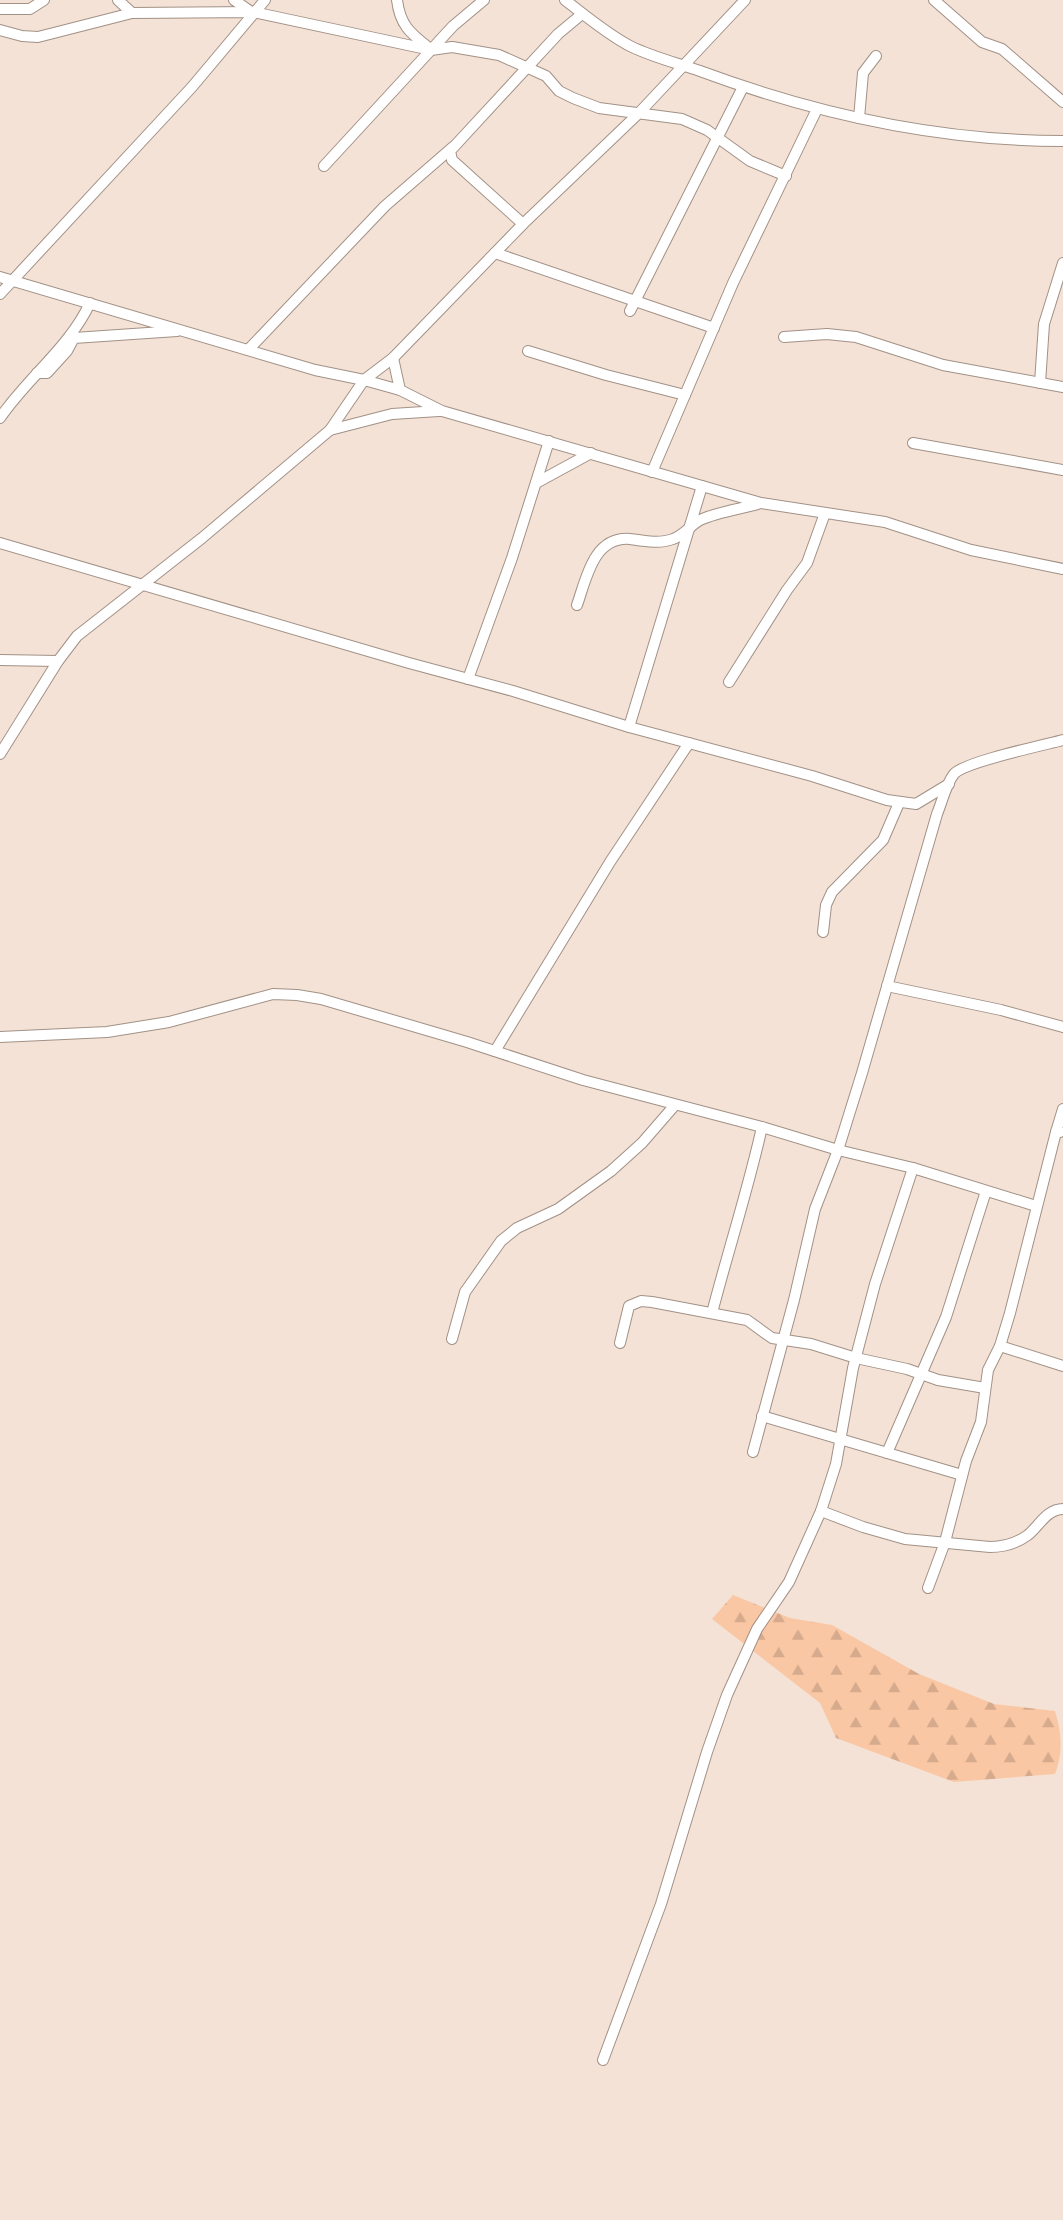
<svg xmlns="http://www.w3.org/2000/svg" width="1063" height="2220" font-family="'Varela Round',sans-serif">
<defs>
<pattern id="forest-firs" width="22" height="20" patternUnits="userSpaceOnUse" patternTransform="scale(1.75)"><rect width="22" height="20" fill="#fac7a4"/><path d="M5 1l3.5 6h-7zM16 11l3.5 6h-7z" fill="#d6aa8c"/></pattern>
</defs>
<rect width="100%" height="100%" fill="#f4e2d6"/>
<path fill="url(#forest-firs)" d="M733 1595 790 1618 832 1625 919 1674 994 1704 1055 1711C1062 1733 1063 1754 1055 1774L954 1782 836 1738 820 1703 712 1619Z"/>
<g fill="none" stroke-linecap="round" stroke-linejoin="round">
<g stroke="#a29186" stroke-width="12">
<g id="minor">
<path d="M118 0 132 13"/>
<path d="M234 0 250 11"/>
<path d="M397 0C400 25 410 33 429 48"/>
<path d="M565 0C586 16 607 34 630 46 652 57 677 63 700 71 816 114 939 141 1063 141"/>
<path d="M934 0 982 42 1002 49 1063 102"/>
<path d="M0 9H30L44 0"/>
<path d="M0 30 22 36 38 37 132 13 253 12 431 50 452 47 499 55 546 76 559 91 573 98 599 108 682 119 707 130 750 161 786 176"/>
<path d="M859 118 863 73 876 56"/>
<path d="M324 166 453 26 484 0"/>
<path d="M523 224 452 160 450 151 558 34 582 14"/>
<path d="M495 253 714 328"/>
<path d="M0 277 315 370 364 380 400 390 442 411 761 503 885 522 971 550 1063 569"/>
<path d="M0 294 192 87 265 0"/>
<path d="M630 311 743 87"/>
<path d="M784 337 827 334 856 337 943 365 1063 387"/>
<path d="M248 350 385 206 453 147"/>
<path d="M528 351 606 375 685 395"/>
<path d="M393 358 400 390"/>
<path d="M37 373H47L67 351 74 338 177 331"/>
<path d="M1040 383 1044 324 1063 263"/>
<path d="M0 418C27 378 69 348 90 303"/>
<path d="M330 430 364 380 393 358 523 224 638 114 745 0"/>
<path d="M913 443 1063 470"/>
<path d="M652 472 733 283 817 109"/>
<path d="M536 483 591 453"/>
<path d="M0 543 409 663 513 691 629 727 812 776 887 800 916 804 949 784"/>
<path d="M577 605C586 580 593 536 630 539 644 541 660 544 673 539 683 536 691 525 700 520 717 512 740 509 758 504"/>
<path d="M0 660 58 661"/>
<path d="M468 679 512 558 549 441"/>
<path d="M729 682 787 590 807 563 825 513"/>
<path d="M629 727 702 486"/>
<path d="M0 754 58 661 77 636 202 538 330 430 392 414 439 411"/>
<path d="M823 932 826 905 832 892 883 840 899 803"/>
<path d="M887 986 1001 1010 1063 1027"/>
<path d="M0 1037 107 1032 169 1022 273 994 297 995 321 999 467 1042 583 1080 762 1127 838 1150 913 1168 1036 1206"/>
<path d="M495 1051 610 862 689 743"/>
<path d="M1060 1132H1056L1063 1109"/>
<path d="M712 1313C728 1251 748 1190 762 1127"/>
<path d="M452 1339 465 1292 501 1241 517 1228 558 1209 611 1171 642 1143 675 1105"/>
<path d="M620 1343 629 1306 641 1301 652 1302 747 1320 772 1338 811 1344 856 1358 907 1369 938 1380 985 1388"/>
<path d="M1000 1346 1063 1366"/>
<path d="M762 1416 962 1475"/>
<path d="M753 1452 794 1300 815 1209 838 1150 862 1073 937 814C942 802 946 784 954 774 964 762 1044 745 1063 740"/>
<path d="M887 1453 946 1317 986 1191"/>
<path d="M821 1511 863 1527 905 1539 990 1547C1003 1547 1017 1543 1028 1535 1039 1526 1047 1509 1063 1509"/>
<path d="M928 1588 945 1542 966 1461 981 1422 988 1370 1000 1346 1010 1313 1056 1132"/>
<path d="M603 2060 661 1904 707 1752 727 1695 757 1629 789 1582 821 1511 836 1464 853 1368 875 1284 913 1168"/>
</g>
</g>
<use href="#minor" stroke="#fff" stroke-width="10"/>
</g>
</svg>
